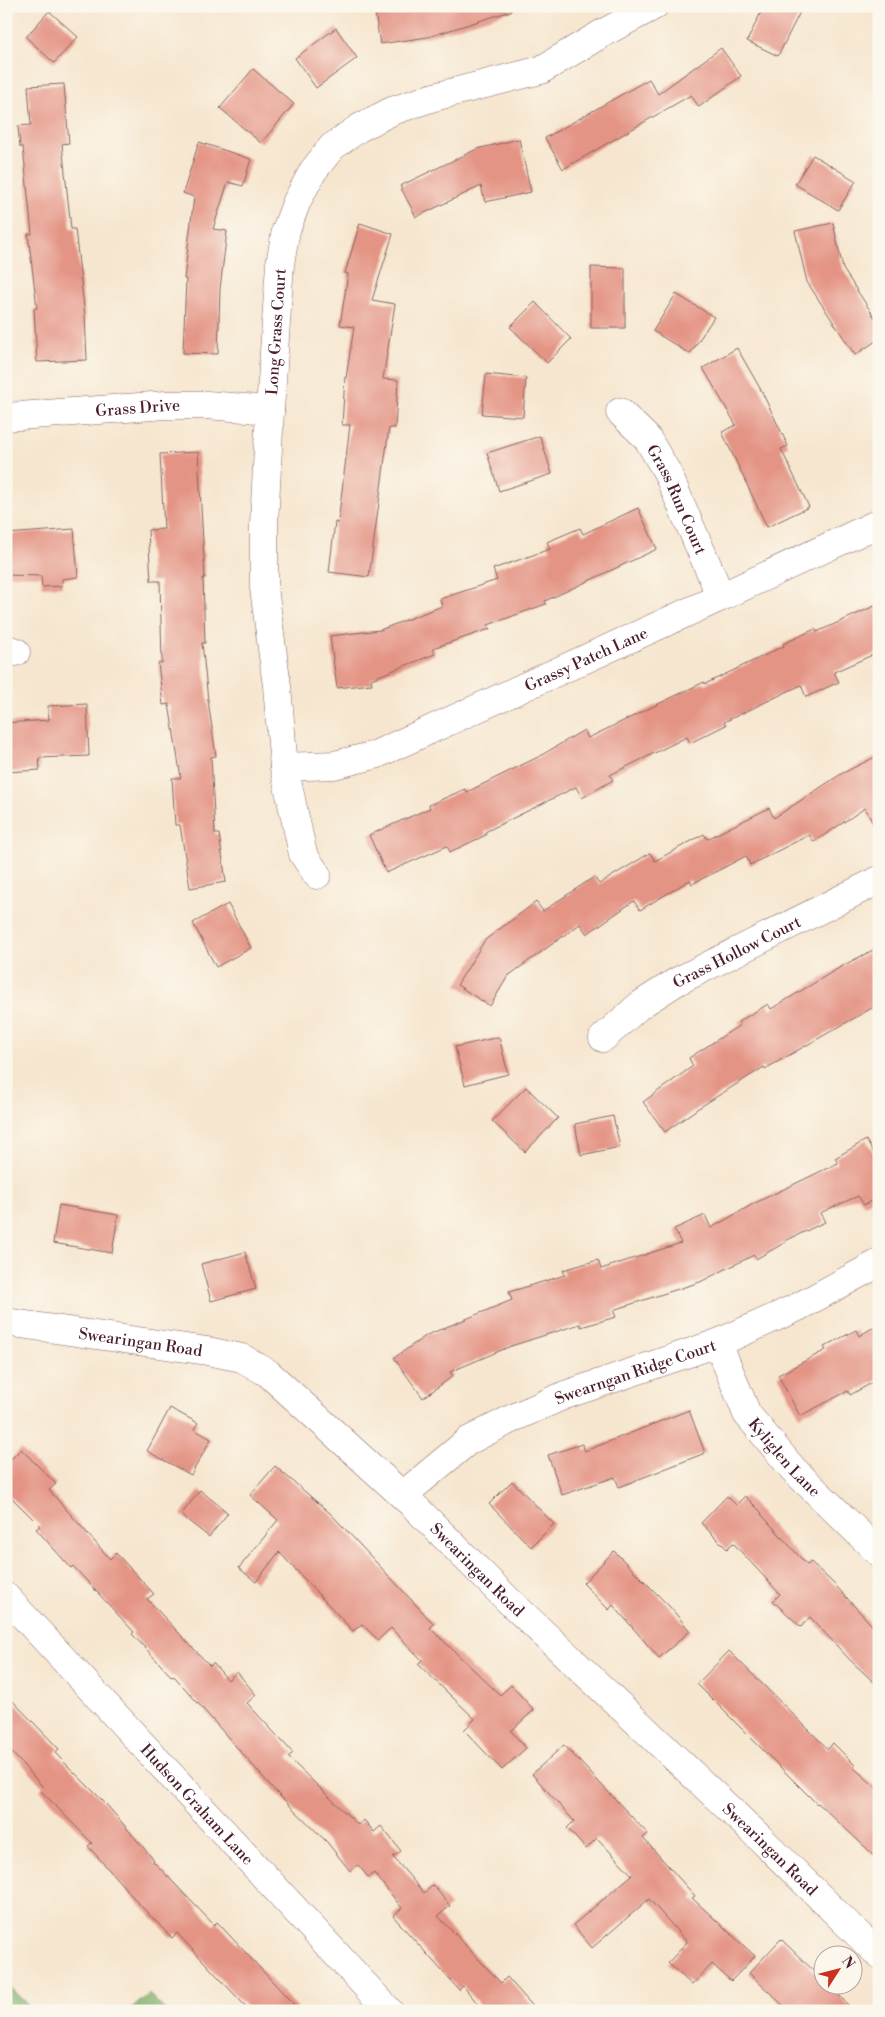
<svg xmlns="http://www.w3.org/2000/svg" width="885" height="2017" font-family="'Libre Bodoni',serif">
<rect width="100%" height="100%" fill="#fbf7ec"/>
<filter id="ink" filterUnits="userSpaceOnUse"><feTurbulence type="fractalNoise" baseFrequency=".02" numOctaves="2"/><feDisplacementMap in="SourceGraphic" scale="10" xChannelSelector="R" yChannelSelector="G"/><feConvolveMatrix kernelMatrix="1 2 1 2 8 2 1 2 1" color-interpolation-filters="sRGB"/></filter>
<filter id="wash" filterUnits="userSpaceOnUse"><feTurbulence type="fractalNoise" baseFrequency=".0096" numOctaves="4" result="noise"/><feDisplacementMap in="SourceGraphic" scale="20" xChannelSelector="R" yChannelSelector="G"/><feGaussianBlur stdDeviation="1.12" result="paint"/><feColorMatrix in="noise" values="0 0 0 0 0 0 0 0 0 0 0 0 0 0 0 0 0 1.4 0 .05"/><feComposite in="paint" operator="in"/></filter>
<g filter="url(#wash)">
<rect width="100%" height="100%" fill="#f6e6cf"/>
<g fill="#7eaf69" stroke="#64674a">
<path d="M6 1984 34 2011H6Z"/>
<path d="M149 1994 166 2011H129Z"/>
</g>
<g id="blocks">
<g fill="#e49485">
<path d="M374 6H510L511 11 428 37 380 44Z"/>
<path d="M764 6H803L778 56 747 41Z"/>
<path d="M49 11 78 37 54 63 26 37Z"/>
<path d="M336 28 357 58 316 88 295 58Z"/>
<path d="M721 48 741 76 699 107 691 95 563 169 545 138 649 79 658 94Z"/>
<path d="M253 69 294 104 261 143 220 108Z"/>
<path d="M64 84 69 143 62 144 71 229H75L85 316 87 360 37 362 34 309 37 308 28 234H32L23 147H20L18 126 31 125 28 86Z"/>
<path d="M519 139 531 192 485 202 481 186 416 217 400 186 477 149Z"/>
<path d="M199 142 251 159 243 186 228 182 213 229 227 231 220 289 218 354 183 353 186 279H184L194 197 183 193Z"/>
<path d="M813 155 856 181 838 210 795 184Z"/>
<path d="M360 223 393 234 372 300 395 304 383 379 398 380 395 428H389L369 577 329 572 335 522 338 523 350 425H342L345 377 346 378 354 327 340 325 348 274 345 273Z"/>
<path d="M833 223 843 269 879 324V339L855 355 807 282 795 231Z"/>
<path d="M591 267 625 268V328H591Z"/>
<path d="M676 294 714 317 690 354 653 331Z"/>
<path d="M535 302 571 339 547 363 510 327Z"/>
<path d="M737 348 761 390 788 446 781 449 809 507 767 527 722 432 736 425 703 368Z"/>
<path d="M486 374 526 378 523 417 482 414Z"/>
<path d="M540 436 552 474 499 491 487 453Z"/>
<path d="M198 452 205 578H203L205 643H202L208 700 216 756 211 757 215 834H219L226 882 190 888 180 825H175L172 778H181L169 704 163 705 158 663H162L160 581H151L148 530 164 529 160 454Z"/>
<path d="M638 508 657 549 545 601 546 604 488 625 490 629 433 648 435 654 371 679 372 684 337 688 330 636 380 630 442 606 440 599 497 580 493 569 550 549 547 542 580 528 583 534Z"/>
<path d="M74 529 78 577 62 579V586L42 587 41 576 6 575V534Z"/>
<path d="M879 604V652L834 672 839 682 806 697 801 685 724 722 726 725 690 743 687 737 610 775 613 780 582 798 576 787 485 832 486 835 450 852 447 846 386 873 369 835 430 808 429 805 465 789 467 792 540 756 584 730 588 738 704 682 705 684 784 646 783 644 815 629 817 632Z"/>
<path d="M87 704 89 756 39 758 40 770 6 772V723L49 720 48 706Z"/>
<path d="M879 755V835L865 808 814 842 809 835 750 865 746 856 692 884 690 880 640 910 634 901 587 934 580 924 508 976 490 1006 457 985 485 940 536 902 543 911 594 877 599 884 650 853 655 861 704 834 707 839 769 808 774 818 841 774Z"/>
<path d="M228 904 251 948 216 967 193 923Z"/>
<path d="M879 947V1004L765 1069 764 1067 697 1109 665 1132 643 1102 693 1066 689 1058 740 1025 738 1022 768 1004 771 1009 844 965Z"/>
<path d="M499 1037 508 1074 465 1085 455 1047Z"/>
<path d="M526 1087 558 1118 525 1152 492 1121Z"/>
<path d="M613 1116 620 1147 581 1155 575 1124Z"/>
<path d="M866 1140 879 1162V1196L864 1205 858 1196 820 1213 825 1222 785 1241 786 1242 756 1259 754 1255 700 1282 613 1310 616 1317 581 1327 580 1324 511 1346 450 1372 453 1376 423 1398 394 1358 427 1335 512 1300 509 1292 565 1275 563 1270 598 1260 601 1269 681 1243 674 1229 705 1215 711 1228 755 1203 838 1163 835 1158Z"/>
<path d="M59 1205 118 1215 112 1253 53 1243Z"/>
<path d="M245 1252 256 1289 211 1301 201 1264Z"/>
<path d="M879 1324V1379L850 1395 848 1391 800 1416 778 1375 826 1350 824 1347 856 1330 859 1336Z"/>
<path d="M170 1408 198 1423 194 1429 211 1439 191 1475 147 1451Z"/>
<path d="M689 1410 705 1453 619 1487 615 1477 562 1495 548 1455 582 1444 585 1451Z"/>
<path d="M21 1449 56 1484 49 1490 110 1559 116 1553 154 1594 147 1599 210 1666 213 1663 228 1680 237 1672 256 1695 247 1703 293 1753 288 1757 358 1825 364 1820 374 1832 381 1826 401 1851 393 1857 424 1893 433 1885 450 1906 438 1916 501 1983 507 1977 537 2011H484L463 1986 459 1990 393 1916 402 1908 374 1873 368 1877 358 1865 350 1871 327 1842 277 1793 174 1676 172 1677 132 1634 134 1632 73 1566 71 1568 36 1529 40 1526 6 1492V1464Z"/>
<path d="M275 1466 331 1514 434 1624 430 1628 500 1695 511 1685 534 1710 511 1731 526 1748 502 1770 464 1730 475 1719 418 1664 422 1660 391 1628 378 1640 362 1624 353 1631 279 1552 256 1582 239 1568 278 1520 250 1495Z"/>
<path d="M512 1481 554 1524 531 1547 489 1504Z"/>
<path d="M200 1490 228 1513 209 1537 181 1515Z"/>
<path d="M727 1496 736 1505 745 1496 762 1513 761 1514 807 1565 811 1562 836 1586 879 1633V1687L850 1660 810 1617 801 1627 773 1601 780 1594 733 1543 727 1549 701 1523Z"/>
<path d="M614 1551 670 1607 690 1631 659 1658 613 1605 609 1610 583 1583Z"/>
<path d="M729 1651 828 1749 833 1743 855 1765 853 1767 879 1790V1860L818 1803 817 1804 697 1684Z"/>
<path d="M6 1694 59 1749 55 1753 106 1804 154 1860 153 1861 214 1925 217 1922 300 2011H250L177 1933 172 1938 139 1904 88 1846 92 1843 40 1790 43 1787 6 1746Z"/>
<path d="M564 1745 648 1834 643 1838 695 1896 692 1898 755 1956 731 1981 712 1964 692 1985 668 1963 687 1942 649 1899 592 1948 573 1925 632 1875 597 1838 586 1849 567 1828 574 1821 532 1774Z"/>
<path d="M781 1939 822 1979V1984H828L854 2011H789L749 1973Z"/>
</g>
</g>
</g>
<g filter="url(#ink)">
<use href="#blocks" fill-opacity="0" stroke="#866564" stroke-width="1"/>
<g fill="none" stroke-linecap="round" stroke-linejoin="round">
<g stroke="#866564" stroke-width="29">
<g id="minor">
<path id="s1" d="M620 412 647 438 667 472 721 597"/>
<path id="s2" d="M6 417 166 405H207L270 410"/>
<path d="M6 649 16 652"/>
<path id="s3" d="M284 767 334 765 375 755 721 597 879 523"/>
<path id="s4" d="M317 875 303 854 284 767 277 686 264 588V524L270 410 280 264 286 230 297 201 313 171 332 147 359 128 392 111 434 97 541 70 603 33 654 6"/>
<path id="s5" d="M603 1038 640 1005 676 982 879 880"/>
<path id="s6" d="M6 1322 207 1351 242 1358 268 1373 413 1505 506 1598 762 1840 879 1955"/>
<path id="s7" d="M718 1343 747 1414 793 1469 879 1553"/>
<path id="s8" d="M403 1495 468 1441 513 1418 565 1395 718 1343 798 1307 879 1263"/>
<path id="s9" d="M6 1597 389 2011"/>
</g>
</g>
<use href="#minor" stroke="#fff" stroke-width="28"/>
</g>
</g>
<g text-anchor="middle" stroke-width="4" stroke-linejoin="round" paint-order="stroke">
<g font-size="16" fill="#4a1f2b" stroke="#fbf7ec">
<text dy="6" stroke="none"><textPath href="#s4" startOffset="551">Long Grass Court</textPath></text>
<text dy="6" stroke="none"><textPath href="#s2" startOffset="132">Grass Drive</textPath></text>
<text dy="6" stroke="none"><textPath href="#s1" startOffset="106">Grass Run Court</textPath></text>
<text dy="6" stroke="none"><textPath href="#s3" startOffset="324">Grassy Patch Lane</textPath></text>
<text dy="6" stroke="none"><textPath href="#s5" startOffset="160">Grass Hollow Court</textPath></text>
<text dy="6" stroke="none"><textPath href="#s6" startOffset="136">Swearingan Road</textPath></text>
<text dy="6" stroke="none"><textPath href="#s8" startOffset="266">Swearngan Ridge Court</textPath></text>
<text dy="6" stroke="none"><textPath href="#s7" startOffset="134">Kyliglen Lane</textPath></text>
<text dy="6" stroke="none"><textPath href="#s6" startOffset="556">Swearingan Road</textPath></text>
<text dy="6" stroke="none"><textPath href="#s9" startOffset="282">Hudson Graham Lane</textPath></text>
<text dy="6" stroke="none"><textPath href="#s6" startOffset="961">Swearingan Road</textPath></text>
</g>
</g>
<rect width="885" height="2017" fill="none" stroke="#fbf7ec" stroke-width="25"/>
<g transform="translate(838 1970) rotate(54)"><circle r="24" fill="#fbf7ec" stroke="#b4a19f"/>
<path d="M0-4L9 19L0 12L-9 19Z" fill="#c8321e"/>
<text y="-8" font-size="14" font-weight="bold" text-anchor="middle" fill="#4a1f2b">N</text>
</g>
</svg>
